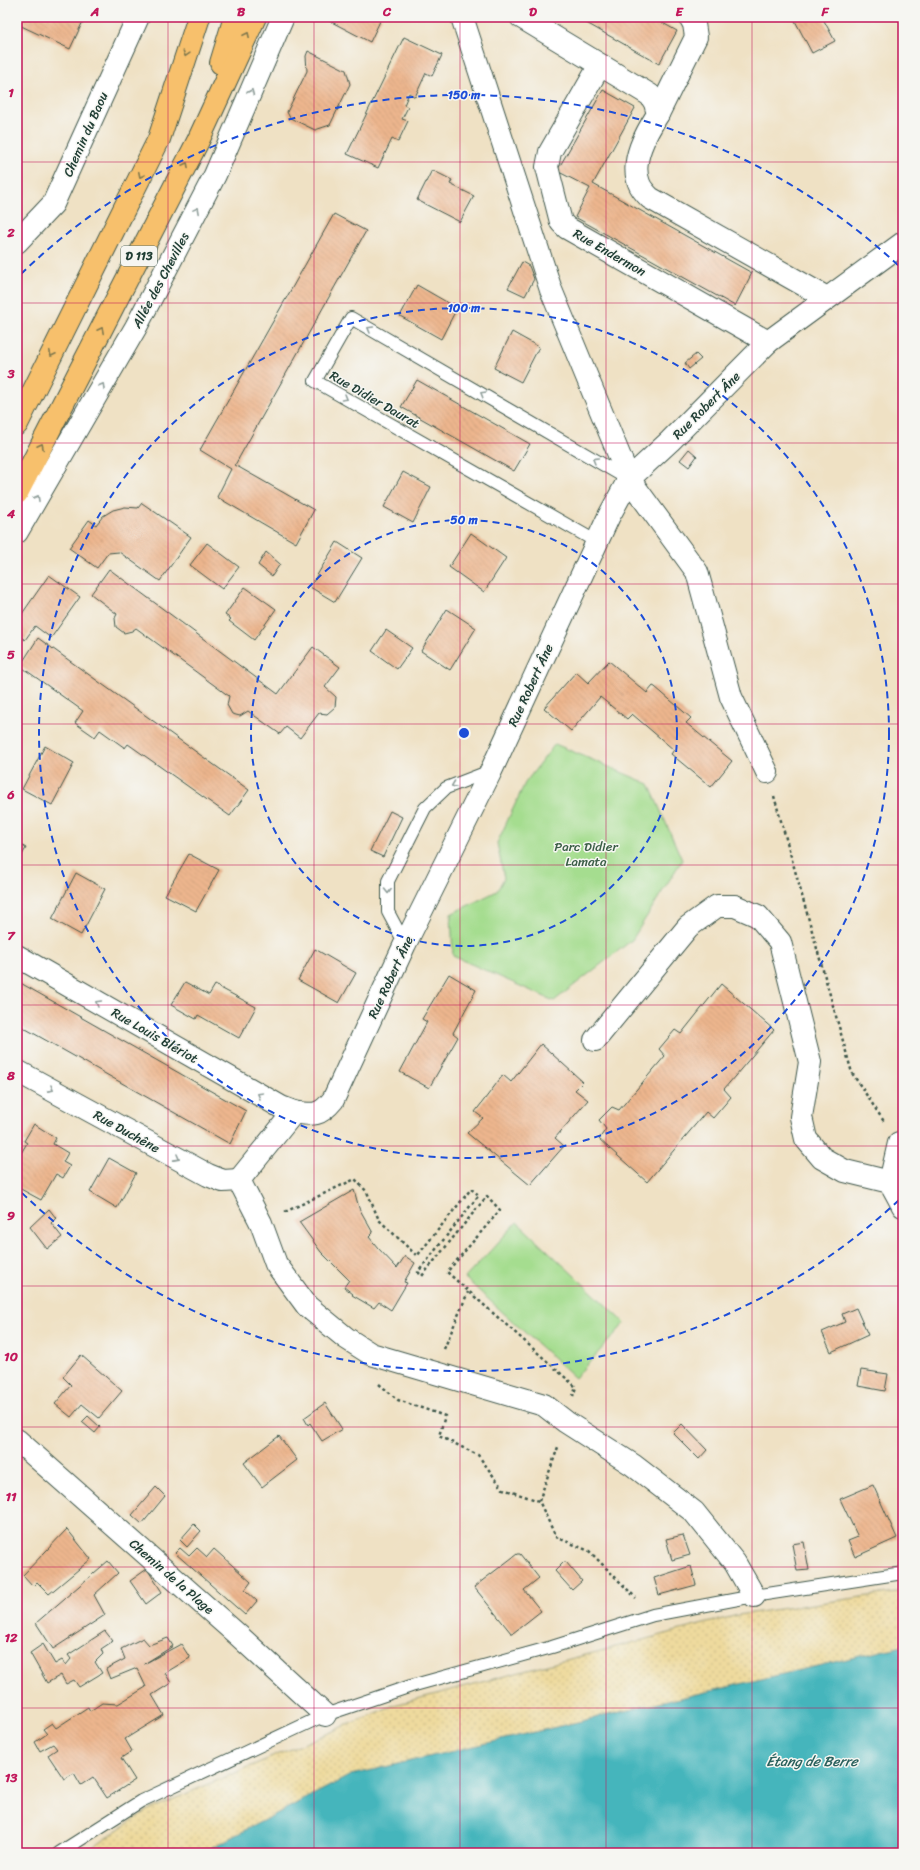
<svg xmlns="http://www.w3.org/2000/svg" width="920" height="1870" font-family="Sriracha,sans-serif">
<defs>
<pattern id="sand-dots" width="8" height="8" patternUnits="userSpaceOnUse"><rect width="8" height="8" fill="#eeda9e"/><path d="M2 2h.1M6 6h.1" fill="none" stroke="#ccbc89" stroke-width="1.8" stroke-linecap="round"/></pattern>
<pattern id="building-back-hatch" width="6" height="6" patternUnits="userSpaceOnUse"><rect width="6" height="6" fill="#edb68e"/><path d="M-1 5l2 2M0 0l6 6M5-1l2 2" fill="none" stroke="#cb9d7b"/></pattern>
</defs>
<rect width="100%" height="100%" fill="#f6f6f2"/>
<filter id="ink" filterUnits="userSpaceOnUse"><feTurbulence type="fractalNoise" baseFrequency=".025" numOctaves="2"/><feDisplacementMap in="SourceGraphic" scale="8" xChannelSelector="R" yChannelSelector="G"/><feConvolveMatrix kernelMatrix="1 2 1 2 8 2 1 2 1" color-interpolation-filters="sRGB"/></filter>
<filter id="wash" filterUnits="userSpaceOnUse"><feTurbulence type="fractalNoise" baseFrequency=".012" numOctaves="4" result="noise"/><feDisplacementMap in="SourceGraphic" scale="16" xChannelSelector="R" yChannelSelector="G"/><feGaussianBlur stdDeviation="0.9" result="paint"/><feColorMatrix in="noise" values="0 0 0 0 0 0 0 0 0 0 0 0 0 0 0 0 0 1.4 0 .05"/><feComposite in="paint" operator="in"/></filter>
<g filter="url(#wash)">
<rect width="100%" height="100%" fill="#efe1c4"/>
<path fill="url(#sand-dots)" stroke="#868c69" d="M903 1591V1646L351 1775 201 1853H84L146 1811 394 1705 738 1615Z"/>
<g fill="#a5dd8f" stroke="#628d62">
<path d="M555 744 649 784 682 860 632 940 554 1001 453 956 451 914 497 891 504 878 497 843 525 783Z"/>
<path d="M517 1222 625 1323 575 1378 465 1278Z"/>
</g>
<path fill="#45b5bc" stroke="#327978" d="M903 1646V1853H201L351 1775Z"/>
<g id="blocks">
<g fill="url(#building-back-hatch)">
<path d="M17 17H85L70 49 17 24Z"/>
<path d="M322 17H382L370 42Z"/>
<path d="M576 17H652L677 31 659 64Z"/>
<path d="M793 17H822L835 41 812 53Z"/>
<path d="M404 37 442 55 432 76 426 73 415 97 409 93 404 105 408 107 402 119 408 121 398 142 392 139 378 168 347 154Z"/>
<path d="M308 51 346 70 350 84 330 125 315 130 290 118 287 112 307 71 306 56Z"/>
<path d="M603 90 635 108 593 184 752 273 735 306 575 217 590 188 557 171Z"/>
<path d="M432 170 452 180 450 184 474 196 460 222 417 200Z"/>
<path d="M334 214 366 231 235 465 314 510 296 543 217 497 231 469 200 450Z"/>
<path d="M522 262 529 266 534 279 525 296 508 288Z"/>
<path d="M417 285 457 308 441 339 400 316Z"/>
<path d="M512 332 539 347 521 382 494 368Z"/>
<path d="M696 354 701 359 689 369 685 363Z"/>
<path d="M417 380 530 444 514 471 401 407Z"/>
<path d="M689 449 697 456 689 467 680 460Z"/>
<path d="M403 472 431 487 413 523 384 507Z"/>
<path d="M142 503 191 537 160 581 119 552 108 553 97 568 69 548 89 520 96 525 103 516 113 510 125 507 138 508Z"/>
<path d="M471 533 506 558 484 592 449 567Z"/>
<path d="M337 542 362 558 335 602 310 587Z"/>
<path d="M207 543 239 567 222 589 190 565Z"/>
<path d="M266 552 280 564 272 576 258 565Z"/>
<path d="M109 569 278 694 313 647 340 667 325 687 336 697 335 707 327 714 319 713 300 738 286 727 280 734 248 711 240 716 232 714 227 705 229 696 136 628 132 631 124 633 116 627 115 618 117 614 91 594Z"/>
<path d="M49 575 80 597 51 638 35 626 25 640 17 634V621Z"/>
<path d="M245 587 276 609 254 640 229 621 231 619 225 615Z"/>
<path d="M447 609 476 628 450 670 421 651Z"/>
<path d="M386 630 412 648 397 669 372 651Z"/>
<path d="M38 638 249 790 230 816 128 744 125 748 100 730 95 737 75 723 83 711 20 666Z"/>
<path d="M609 661 647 693 653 686 655 687 691 718 686 723 732 761 711 787 671 754 674 750 632 714 627 719 600 697 571 731 544 708 576 672 588 683Z"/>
<path d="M45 746 74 763 52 805 22 789Z"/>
<path d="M390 811 402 817 383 857 370 851Z"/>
<path d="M17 843 26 848 17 864Z"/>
<path d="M189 854 219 870 196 911 165 895Z"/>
<path d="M76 873 105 889 81 935 52 919Z"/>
<path d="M315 949 356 973 339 1003 298 980Z"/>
<path d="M449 974 476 990 453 1033 458 1037 429 1088 400 1072 427 1022 422 1019Z"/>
<path d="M17 981 246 1111 230 1144 17 1024Z"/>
<path d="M185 982 209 995 215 985 256 1007 239 1038 198 1015 196 1019 171 1005Z"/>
<path d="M721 984 774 1030 724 1089 731 1097 713 1118 706 1112 647 1182 599 1139 606 1129 599 1120 612 1107 619 1110 665 1056 659 1049 675 1030 681 1034Z"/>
<path d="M541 1044 583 1082 575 1090 588 1100 555 1138 564 1146 530 1185 467 1133 483 1118 475 1112 503 1075 511 1082Z"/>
<path d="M34 1124 56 1138 53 1144 68 1153 63 1162 70 1166 63 1178 56 1174 41 1200 17 1187V1160L27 1143 24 1141Z"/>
<path d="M109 1158 136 1173 117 1208 90 1192Z"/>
<path d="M354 1190 359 1208 373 1233 369 1237 378 1248 397 1268 405 1256 415 1263 404 1282 407 1283 391 1310 379 1302 374 1308 352 1295 353 1294 344 1287 349 1280 321 1252 299 1222Z"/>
<path d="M49 1209 56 1218 51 1223 62 1237 47 1249 30 1227Z"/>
<path d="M856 1308 868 1335 831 1352 822 1332 845 1322 842 1314Z"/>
<path d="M81 1355 122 1391 99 1418 82 1404 71 1417 55 1404 71 1385 63 1377Z"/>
<path d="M861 1370 888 1374 885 1391 858 1386Z"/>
<path d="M325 1403 342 1429 322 1441 310 1423 308 1425 304 1418Z"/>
<path d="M88 1416 100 1427 95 1433 82 1422Z"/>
<path d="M682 1424 707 1450 699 1459 673 1433Z"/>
<path d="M279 1436 297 1460 262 1487 244 1463Z"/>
<path d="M873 1485 897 1538 855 1557 848 1541 858 1537 840 1499Z"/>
<path d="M156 1487 165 1496 142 1524 132 1515Z"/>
<path d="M194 1524 201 1531 187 1547 180 1540Z"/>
<path d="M67 1529 91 1559 49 1594 37 1582 33 1586 23 1575Z"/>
<path d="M683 1535 690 1555 672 1560 666 1539Z"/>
<path d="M804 1542 809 1570 797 1571 792 1544Z"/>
<path d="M180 1548 189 1556 197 1548 207 1557 214 1549 251 1582 245 1590 257 1601 245 1615 175 1553Z"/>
<path d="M517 1554H520L539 1578 524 1590 541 1611 513 1633H511L474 1587Z"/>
<path d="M108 1561 118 1573 94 1595 105 1615 53 1649 36 1623Z"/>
<path d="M564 1562H566L582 1581 572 1590 555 1571Z"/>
<path d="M691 1566 696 1585 659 1595 654 1578Z"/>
<path d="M147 1569 162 1592 146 1604 130 1581Z"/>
<path d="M105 1631 113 1641 101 1649 103 1654 95 1662 102 1673 79 1687 74 1680 66 1684 61 1675 47 1683 30 1653 43 1644 55 1664 62 1660 66 1665 71 1659 68 1655Z"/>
<path d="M143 1638 149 1645 168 1638 173 1646 144 1664 181 1644 190 1658 165 1673 171 1683 152 1695 164 1715 125 1739 132 1751 121 1758 135 1780 107 1798 93 1777 81 1785 74 1773 64 1779 48 1755 57 1749 53 1744 40 1751 35 1742 47 1734 43 1729 52 1723 56 1728 88 1707 90 1711 102 1703 118 1704 146 1687 137 1668 110 1679 106 1669 125 1659 121 1649Z"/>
</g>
</g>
</g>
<g filter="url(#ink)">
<use href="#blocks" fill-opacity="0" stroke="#3e564a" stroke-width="1"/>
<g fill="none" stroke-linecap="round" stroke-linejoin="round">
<g stroke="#3e564a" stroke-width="14">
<g id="lane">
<path d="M597 542 315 381 351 318 628 479"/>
<path d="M405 944 388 912V881L425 808 446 788 490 771"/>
<path d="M59 1853 141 1801 325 1715 411 1686 552 1647 653 1615 754 1596 903 1573"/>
</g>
</g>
<g stroke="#3e564a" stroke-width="24">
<g id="street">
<path d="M462 17 551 290 629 479 697 572 731 697 767 772"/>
<path d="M521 17 650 95 655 103 658 114C646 133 630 161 639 183 641 189 646 194 650 198L827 298"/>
<path d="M600 65 550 152 547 167 561 222 567 228 768 342"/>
<path d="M658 114 696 37 694 24 690 17"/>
<path d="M17 242 53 204 138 17"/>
<path d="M17 532 136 327 215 175 283 17"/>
<path d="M17 956 281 1107 294 1112"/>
<path d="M595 1040 688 927 717 906H735L758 916 780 942 810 1062 801 1117 806 1139 822 1158 845 1171 890 1182"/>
<path d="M17 1071 208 1175 223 1181 239 1180"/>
<path d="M899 1143 890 1182 903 1206"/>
<path d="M239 1180 294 1112C314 1115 320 1116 333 1100L405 944 491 771 609 516 629 479 670 441 768 342 903 243"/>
<path d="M239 1180 261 1223 276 1264 307 1306 346 1338 371 1354 544 1405 566 1422 633 1465 694 1512 735 1563 754 1596"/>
<path d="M17 1440 238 1635 325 1715"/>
</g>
</g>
<g stroke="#3e564a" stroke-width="24">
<g id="primary">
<path d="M221 63 235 17"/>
<path d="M17 424 159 139 199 17"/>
<path d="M17 493 198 141 255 17"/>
</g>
</g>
<g stroke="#3e564a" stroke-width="2.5" stroke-dasharray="3 3" stroke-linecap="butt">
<path d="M774 796 852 1073 885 1123"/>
<path d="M285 1212 355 1179 367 1192 379 1220 417 1256 471 1189 479 1195 418 1272 422 1276 487 1196 500 1210 447 1272 576 1387 573 1396"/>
<path d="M444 1349 468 1292"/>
<path d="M379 1384 398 1400 445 1416 439 1436 478 1455 503 1489 539 1501 556 1537 589 1551 636 1598"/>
<path d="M539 1501 558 1447"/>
</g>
<use href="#lane" stroke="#fff" stroke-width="12"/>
<use href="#street" stroke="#fff" stroke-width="22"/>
<use href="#primary" stroke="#f7c06c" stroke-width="22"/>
</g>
<defs><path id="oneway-chevron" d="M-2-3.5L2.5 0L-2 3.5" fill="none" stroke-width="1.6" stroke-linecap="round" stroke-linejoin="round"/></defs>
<g stroke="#80784d">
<use href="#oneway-chevron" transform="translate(247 35) rotate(-65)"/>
<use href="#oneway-chevron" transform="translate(186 54) rotate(108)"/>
<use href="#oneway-chevron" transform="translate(186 165) rotate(-63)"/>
<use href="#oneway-chevron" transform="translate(141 175) rotate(116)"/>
<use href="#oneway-chevron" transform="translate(101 330) rotate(-63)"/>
<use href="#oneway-chevron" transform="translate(52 354) rotate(116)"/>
<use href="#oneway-chevron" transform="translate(41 446) rotate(-63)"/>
</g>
<g stroke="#8f9e9a">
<use href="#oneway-chevron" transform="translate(251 92) rotate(-67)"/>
<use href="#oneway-chevron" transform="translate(197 210) rotate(-62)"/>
<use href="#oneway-chevron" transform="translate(370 329) rotate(-150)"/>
<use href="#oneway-chevron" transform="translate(102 386) rotate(-60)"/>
<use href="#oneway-chevron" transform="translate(483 394) rotate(-150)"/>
<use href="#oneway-chevron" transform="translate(345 398) rotate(30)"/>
<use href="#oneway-chevron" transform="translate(595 460) rotate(-150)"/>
<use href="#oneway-chevron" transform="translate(37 498) rotate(-60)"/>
<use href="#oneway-chevron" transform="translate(454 785) rotate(159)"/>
<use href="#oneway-chevron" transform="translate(388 891) rotate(89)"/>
<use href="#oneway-chevron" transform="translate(98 1003) rotate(-150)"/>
<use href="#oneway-chevron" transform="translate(51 1089) rotate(29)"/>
<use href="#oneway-chevron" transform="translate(260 1095) rotate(-150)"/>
<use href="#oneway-chevron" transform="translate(177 1158) rotate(29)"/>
</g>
</g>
<path fill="none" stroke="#c2185b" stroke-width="1" stroke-opacity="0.55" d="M168 17V1853M314 17V1853M460 17V1853M606 17V1853M752 17V1853M17 162H903M17 303H903M17 443H903M17 584H903M17 724H903M17 865H903M17 1005H903M17 1146H903M17 1286H903M17 1427H903M17 1567H903M17 1708H903"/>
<g fill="none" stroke="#1d4ed8" stroke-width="2" stroke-dasharray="7 5">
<circle cx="464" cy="733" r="213"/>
<circle cx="464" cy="733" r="425"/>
<path d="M899 1200A638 638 0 0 1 21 1192M21 274A638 638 0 0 1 899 266"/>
</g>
<g text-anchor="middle" stroke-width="3" stroke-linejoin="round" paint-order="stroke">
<rect fill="#f6f6f2" stroke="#60746d" stroke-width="1" x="121" y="246" width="36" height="20" rx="3"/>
<g font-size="12" font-weight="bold" fill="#1f3d34">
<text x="139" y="260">D 113</text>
</g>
<g font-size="13" fill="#1f3d34" stroke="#f6f6f2">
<text transform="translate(85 134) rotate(-66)" y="5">Chemin du Baou</text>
<text transform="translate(610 252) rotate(30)" y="5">Rue Endermon</text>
<text transform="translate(160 280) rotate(-62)" y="5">Allée des Chevilles</text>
<text transform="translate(375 399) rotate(30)" y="5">Rue Didier Daurat</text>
<text transform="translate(706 405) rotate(-45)" y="5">Rue Robert Âne</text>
<text transform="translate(530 685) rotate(-65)" y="5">Rue Robert Âne</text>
<text transform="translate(390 977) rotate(-65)" y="5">Rue Robert Âne</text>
<text transform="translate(155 1035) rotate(30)" y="5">Rue Louis Blériot</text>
<text transform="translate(127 1131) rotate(29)" y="5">Rue Duchêne</text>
<text transform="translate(172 1576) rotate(41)" y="5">Chemin de la Plage</text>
</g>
<g font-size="13" fill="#3a5d46" stroke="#f6f6f2">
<text x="586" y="851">Parc Didier<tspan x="586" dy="15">Lamata</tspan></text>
</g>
<g font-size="14" font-style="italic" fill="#2a615d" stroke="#f6f6f2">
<text x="812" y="1766">Étang de Berre</text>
</g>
</g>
<circle cx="464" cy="733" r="6" fill="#1d4ed8" stroke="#f6f6f2" stroke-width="2"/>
<g font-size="12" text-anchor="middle" font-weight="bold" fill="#1d4ed8" stroke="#f6f6f2" stroke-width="3" stroke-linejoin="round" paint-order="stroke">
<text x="464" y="99">150 m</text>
<text x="464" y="312">100 m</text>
<text x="464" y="524">50 m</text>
</g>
<rect width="920" height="1870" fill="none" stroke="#f6f6f2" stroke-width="44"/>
<rect x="22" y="22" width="876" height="1826" fill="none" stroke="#c2185b" stroke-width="1.5"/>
<g font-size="13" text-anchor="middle" font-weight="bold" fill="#c2185b">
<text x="95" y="16">A</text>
<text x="241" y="16">B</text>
<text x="387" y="16">C</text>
<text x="533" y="16">D</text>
<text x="679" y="16">E</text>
<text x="825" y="16">F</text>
<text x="11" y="97">1</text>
<text x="11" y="237">2</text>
<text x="11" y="378">3</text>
<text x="11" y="518">4</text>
<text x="11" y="659">5</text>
<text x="11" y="799">6</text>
<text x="11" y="940">7</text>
<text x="11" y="1080">8</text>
<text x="11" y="1220">9</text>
<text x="11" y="1361">10</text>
<text x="11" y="1501">11</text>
<text x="11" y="1642">12</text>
<text x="11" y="1782">13</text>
</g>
</svg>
